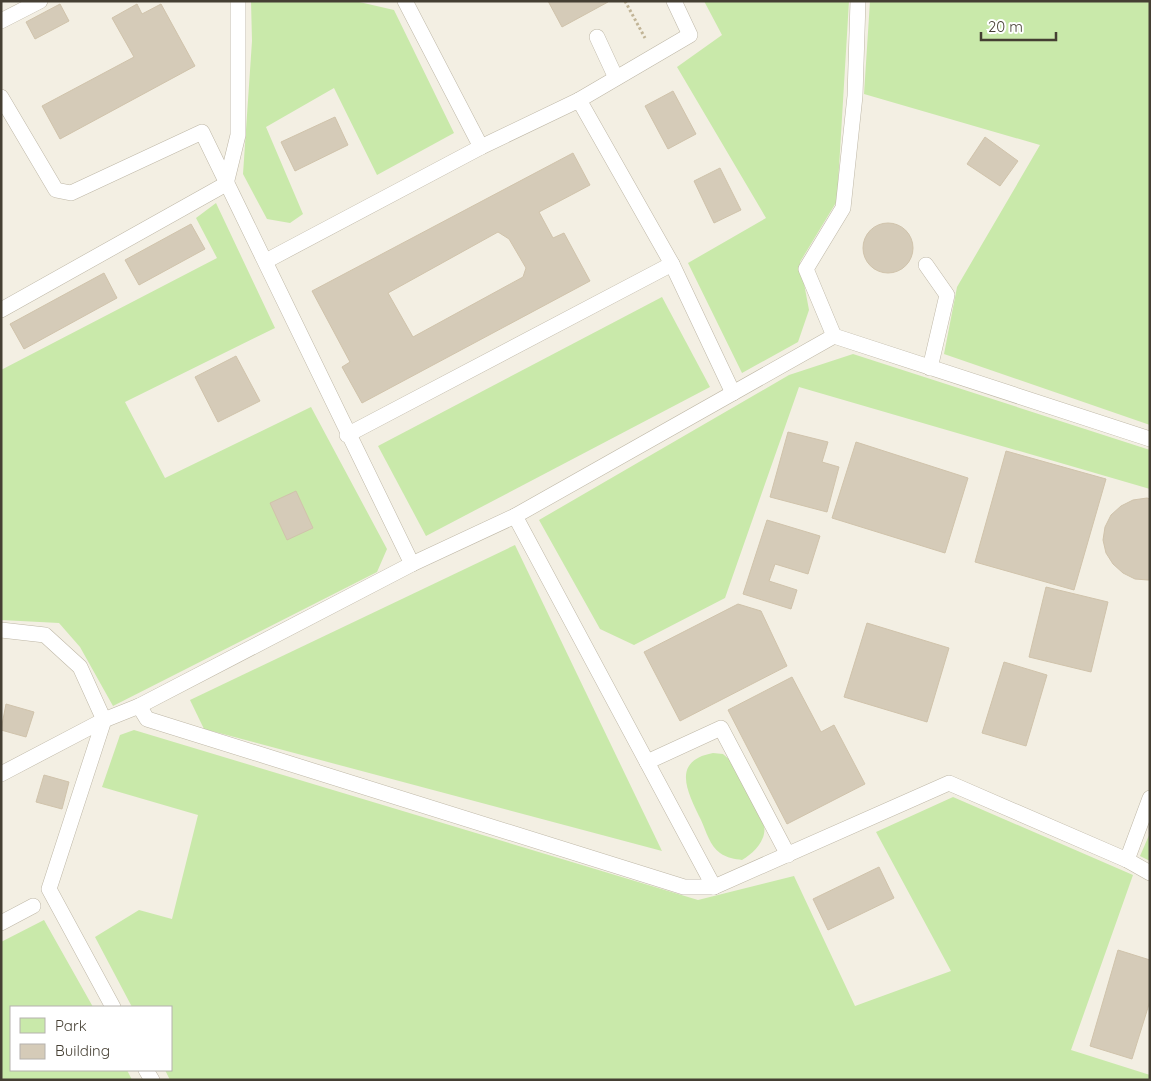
<svg xmlns="http://www.w3.org/2000/svg" width="1151" height="1081" font-family="Quicksand,sans-serif">
<rect width="100%" height="100%" fill="#f3efe3"/>
<g fill="#c9e9aa">
<path d="M251 1H355L394 10 454 133 377 175 334 88 266 127 303 214 290 223 267 219 243 174 252 41Z"/>
<path d="M704 1H849L837 201 800 262 809 310 798 342 742 373 688 263 766 218 677 67 722 35Z"/>
<path d="M870 1H1150V425L944 354 957 287 1040 145 864 94Z"/>
<path d="M216 203 275 328 125 402 165 478 311 407 387 549 377 572 113 706 80 647 59 623 1 620V370L217 258 196 218Z"/>
<path d="M662 297 710 387 426 536 378 446Z"/>
<path d="M853 354 1150 450V489L799 387 725 598 634 645 600 629 539 520 789 375Z"/>
<path d="M515 545 662 851 204 729 190 700Z"/>
<path d="M134 730 698 900 794 876 855 1006 951 971 876 832 953 797 1133 875 1071 1050 1150 1075V1080H170L165 1070H171V1007H132L95 937 139 910 172 919 198 815 102 787 120 735Z"/>
<path d="M713 753 723 754 731 761C737 774 762 814 764 825 767 840 754 853 742 860 735 859 727 858 720 853 710 846 706 831 701 820 688 793 670 761 713 753Z"/>
<path d="M1150 833V861L1140 856Z"/>
<path d="M44 920 93 1007H11V1070H127L132 1080H1V942Z"/>
</g>
<g fill="#d5cbb8" stroke="#d0c3ab" fill-rule="evenodd">
<path d="M548 1H608V2L562 27Z"/>
<path d="M60 4 69 21 35 39 26 22Z"/>
<path d="M137 4 142 14 161 4 195 66 60 139 42 106 134 57 112 18Z"/>
<path d="M673 91 696 134 668 149 645 106Z"/>
<path d="M335 117 348 145 295 171 281 142Z"/>
<path d="M985 137 1018 161 1000 186 967 164Z"/>
<path d="M573 153 590 185 539 212 553 238 564 233 590 281 362 403 342 367 350 362 312 291ZM498 232 509 239 526 268 523 277 413 337 388 293Z"/>
<path d="M720 168 741 210 714 223 694 181Z"/>
<circle cx="888" cy="248" r="25"/>
<path d="M191 224 205 249 139 285 125 260Z"/>
<path d="M104 273 117 298 24 349 10 324Z"/>
<path d="M236 356 260 401 218 422 195 377Z"/>
<path d="M788 432 828 442 822 462 839 467 827 512 770 497Z"/>
<path d="M856 442 968 478 945 553 832 518Z"/>
<path d="M1006 451 1106 479 1074 590 975 562Z"/>
<path d="M296 491 313 528 287 540 270 503Z"/>
<path d="M1147 498 1150 499V580H1148L1135 579 1123 573 1113 564 1106 553 1103 540 1105 527 1111 515 1121 506 1133 500Z"/>
<path d="M767 520 820 536 808 574 775 564 769 581 797 590 791 609 743 594Z"/>
<path d="M1046 587 1108 602 1091 672 1029 657Z"/>
<path d="M738 604 761 611 787 666 680 721 644 652Z"/>
<path d="M867 623 949 648 927 722 844 697Z"/>
<path d="M1004 662 1047 675 1026 746 982 733Z"/>
<path d="M792 677 821 732 834 725 865 784 787 824 728 710Z"/>
<path d="M6 704 34 712 26 737 1 730Z"/>
<path d="M44 775 69 782 62 809 36 802Z"/>
<path d="M879 867 894 898 828 930 813 899Z"/>
<path d="M1118 950 1150 960V1001L1132 1059 1090 1046Z"/>
</g>
<g fill="none" stroke-linecap="round" stroke-linejoin="round">
<g stroke="#beb7a6" stroke-width="16">
<g id="lane">
<path d="M405 1 481 147"/>
<path d="M1 21 40 1"/>
<path d="M597 37 616 78"/>
<path d="M1 97 56 190 71 193 202 132 412 564"/>
<path d="M579 100 690 35 674 1"/>
<path d="M266 261 481 147 579 100 672 264 347 435"/>
<path d="M672 264 733 393"/>
<path d="M926 265 947 295 930 368"/>
<path d="M1 310 226 184 238 135V1"/>
<path d="M834 336 806 269 843 208 855 96 858 1"/>
<path d="M515 516 714 887"/>
<path d="M1 630 45 635 80 667 104 720 49 889 113 1007"/>
<path d="M139 706 147 719 684 887H714L949 783 1127 860 1150 873"/>
<path d="M647 762 721 728 788 855"/>
<path d="M1 774 104 720 139 706 412 564 515 516 834 336 1150 439"/>
<path d="M1127 860 1150 798"/>
<path d="M1 923 33 906"/>
<path d="M146 1070 152 1080"/>
</g>
</g>
<path stroke="#c1b496" stroke-width="3" stroke-dasharray="2.5 2.5" stroke-linecap="butt" d="M625 1 645 38"/>
<use href="#lane" stroke="#fff" stroke-width="15"/>
</g>
<rect width="1151" height="1081" fill="none" stroke="#453f33" stroke-width="5"/>
<rect x="10" y="1006" width="162" height="65" fill="#ffffff" stroke="#b5b2ad"/>
<rect x="20" y="1018" width="25" height="15" fill="#c9e9aa" stroke="#b5b2ad"/>
<text x="55" y="1031" font-size="15" fill="#453f33">Park</text>
<rect x="20" y="1044" width="25" height="15" fill="#d5cbb8" stroke="#b5b2ad"/>
<text x="55" y="1056" font-size="15" fill="#453f33">Building</text>
<path d="M981 32v8h75v-8" fill="none" stroke="#453f33" stroke-width="2.5"/>
<text x="988" y="32" font-size="15" fill="#453f33" stroke="#ffffff" stroke-width="4" paint-order="stroke">20 m</text>
</svg>
